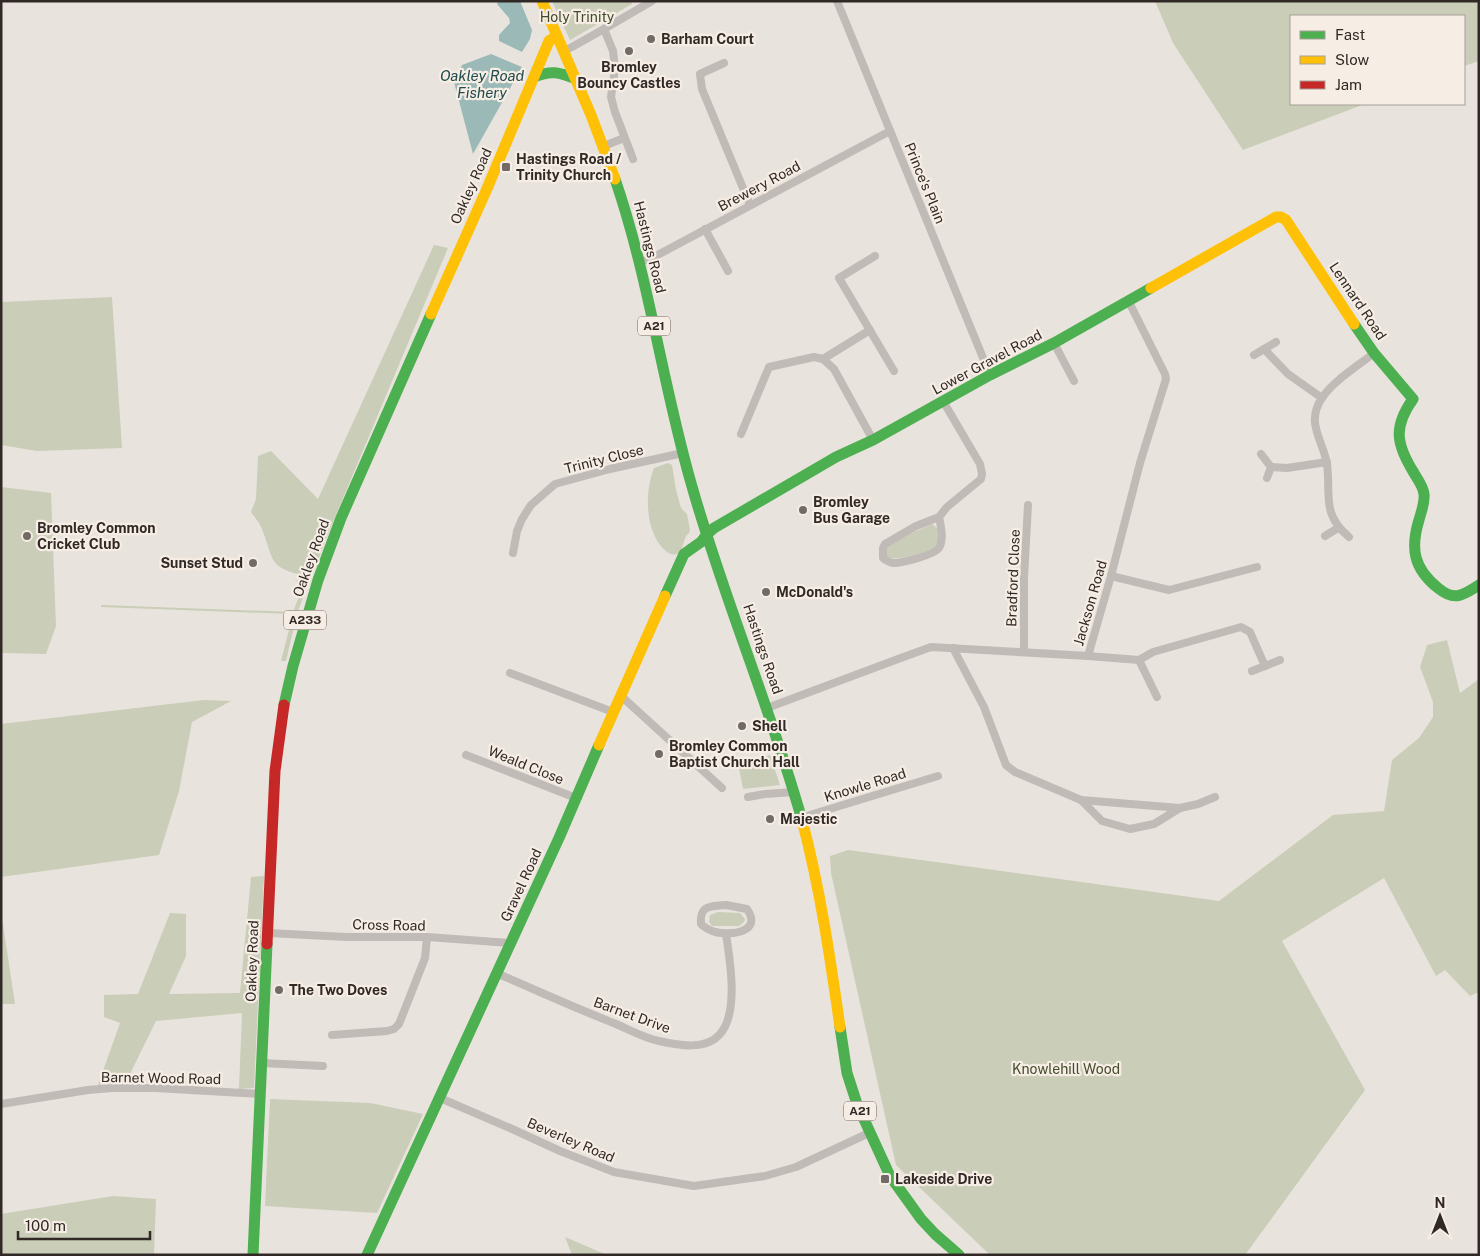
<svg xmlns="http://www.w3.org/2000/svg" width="1480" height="1256" font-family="'Public Sans',sans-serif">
<rect width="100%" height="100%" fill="#e9e3dd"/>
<g fill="#cacdb8">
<path d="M552 1H631L632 4 570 40Z"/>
<path d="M1155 1H1479V61L1464 66V16H1291V104H1365L1243 150 1173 43Z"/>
<path d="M434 245 448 248 325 541 313 574C308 577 304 575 298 574 268 567 273 556 263 532 261 524 255 518 251 512L256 499 258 456 271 451 318 499Z"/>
<path d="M112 297 122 448 37 451 1 445V302Z"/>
<path d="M668 463 672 465 676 490 681 508 687 514 690 530 689 533 686 536 680 553C671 557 666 552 660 545 645 524 645 492 654 468Z"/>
<path d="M1 487 51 493 56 626 46 654 1 653Z"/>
<path d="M932 524 937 528C938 533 939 543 935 547 930 552 891 562 887 557 885 555 886 551 886 549L887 547 914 532Z"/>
<path d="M294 580 308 583 297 614 286 661H281L293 614 101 607V605L293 612 303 586 302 584Z"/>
<path d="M1447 640 1460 693 1479 679V992L1470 996 1445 970 1436 976 1384 878 1282 941 1365 1090 1245 1255H990L896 1165 831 873 830 856 848 850 1219 901 1333 815 1384 811 1392 760 1419 738 1433 717V702L1420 667 1427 645Z"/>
<path d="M204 700 231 701 192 722 179 791 159 855 1 877V724Z"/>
<path d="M770 755 780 785 743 789 739 769Z"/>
<path d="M264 876 254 1088 239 1089 242 1013 156 1021 126 1082 98 1085 120 1023 104 1017V995L138 994 170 913 186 914V956L169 994 240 993 251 877Z"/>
<path d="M718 912 740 913 745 919 744 922 739 926H712L709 922 710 915Z"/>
<path d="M1 918 3 924 15 1004H1Z"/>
<path d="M270 1099 370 1103 423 1114 377 1213 265 1206Z"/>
<path d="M113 1196 156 1199 154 1255H1V1214Z"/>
<path d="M565 1237 607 1255H572Z"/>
</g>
<g fill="#9bb9b7">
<path d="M498 1H520L532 30 530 39 522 52 499 41V35L510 23 509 18 497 4Z"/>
<path d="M491 54 522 67 473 154 454 82 462 65Z"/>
</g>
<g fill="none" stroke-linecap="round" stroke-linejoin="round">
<g stroke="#c1bbb7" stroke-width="8">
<path d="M837 1 990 375"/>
<path d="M564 51 572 47 604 29"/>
<path d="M724 63 700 74 702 89 750 205"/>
<path d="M604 146 624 138"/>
<path d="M633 159 615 112 611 97 615 69 613 51 604 29 652 1"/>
<path d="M705 229 728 271"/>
<path d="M875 256 839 278 894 371"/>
<path d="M640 262 650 259 890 131"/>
<path d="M1054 343 1074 381"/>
<path d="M1264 349 1288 374 1322 398"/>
<path d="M1254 355 1276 342"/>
<path d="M823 359 870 330"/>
<path d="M741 434 769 367 814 357 823 359 834 369 873 440"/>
<path d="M1261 454 1271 467 1267 478"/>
<path d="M1271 467 1287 468 1327 462"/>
<path d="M939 517C941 526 944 540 939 548 934 555 902 563 893 563 889 562 886 561 883 558V548L885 544 916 526 939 517 947 507 981 479 982 474 980 464 943 401"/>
<path d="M1325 536 1338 528"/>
<path d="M1349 537C1321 514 1331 494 1327 464 1323 440 1305 423 1322 398 1333 381 1358 366 1374 353"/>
<path d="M513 553 517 531 522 519 531 505 555 484 610 469 683 453"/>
<path d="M1111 576 1169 590 1257 567"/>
<path d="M953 648 984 707 1006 765 1015 772 1081 800 1102 821 1130 829 1154 824 1180 808 1198 804 1215 797"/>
<path d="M1024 652V578L1028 505"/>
<path d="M1088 656 1139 660 1157 697"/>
<path d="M1139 660 1153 652 1241 627 1250 632 1265 666 1252 671"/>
<path d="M1265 666 1280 660"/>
<path d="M510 673 613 712"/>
<path d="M620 695 722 788"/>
<path d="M767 708 898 659 931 647 1088 656 1111 576 1140 463 1166 379 1165 374 1128 300"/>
<path d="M466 755 576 798"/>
<path d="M748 797 765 794 794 792"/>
<path d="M1081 800 1180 808"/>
<path d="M800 818 938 776"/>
<path d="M726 905 747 909C763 932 731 936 715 932 709 930 705 928 701 924 699 905 711 906 726 905Z"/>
<path d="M268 933 347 937H427L511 943"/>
<path d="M496 973C536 990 575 1008 616 1024 630 1030 644 1038 659 1041 677 1045 706 1051 720 1034 739 1013 730 960 726 934"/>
<path d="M332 1035 387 1031 394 1029 399 1024 425 958 427 937"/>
<path d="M262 1063 323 1066"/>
<path d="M440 1098 510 1128 560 1151 614 1172 694 1186 765 1176 796 1167 869 1133"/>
<path d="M1 1104 88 1090 112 1088H155L261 1094"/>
</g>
<g stroke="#4caf50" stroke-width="11">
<path d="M534 77C551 70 559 72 576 79"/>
<path d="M615 179C649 278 662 382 691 483 723 597 770 706 802 820"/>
<path d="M1354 324 1374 353 1413 399C1393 427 1396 444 1414 473 1418 480 1423 486 1424 494 1425 503 1421 512 1419 520 1410 549 1414 569 1438 588 1455 602 1463 595 1479 585"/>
<path d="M665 596 684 554 701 542 707 534 714 528 836 457 873 440 990 375 1054 343 1151 288"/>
<path d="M284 705 293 666 318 580 341 518 431 314"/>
<path d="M840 1027 847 1073 857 1104 890 1176 921 1219 935 1234 959 1255"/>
<path d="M253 1255 267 944"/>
<path d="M367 1255 559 838 599 745"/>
</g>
<g stroke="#ffc107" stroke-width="11">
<path d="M542 1 591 115 615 179"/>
<path d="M1151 288 1276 217H1281L1286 220 1354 324"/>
<path d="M431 314 486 191 549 41 557 36"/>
<path d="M599 745 665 596"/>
<path d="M802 820C820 888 830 957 840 1027"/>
</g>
<path stroke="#c62828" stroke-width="11" d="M267 944 275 771 284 705"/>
</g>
<g fill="#716a66" stroke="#f6ede4" stroke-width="2">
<circle cx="651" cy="39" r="5"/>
<circle cx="629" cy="51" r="5"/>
<rect x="501" y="162" width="10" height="10" rx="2.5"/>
<circle cx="803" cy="510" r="5"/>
<circle cx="27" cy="536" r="5"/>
<circle cx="253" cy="563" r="5"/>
<circle cx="766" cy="592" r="5"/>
<circle cx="742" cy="726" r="5"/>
<circle cx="659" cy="754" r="5"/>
<circle cx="770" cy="819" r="5"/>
<circle cx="279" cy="990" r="5"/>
<rect x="880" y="1174" width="10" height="10" rx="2.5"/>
</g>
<g text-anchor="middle" stroke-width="4.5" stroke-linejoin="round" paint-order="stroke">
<g fill="#f6ede4" stroke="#6c645f" stroke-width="1">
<rect x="638" y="316.5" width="32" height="19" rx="4"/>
<rect x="284" y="610.5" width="42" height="19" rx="4"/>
<rect x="844" y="1101.5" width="32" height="19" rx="4"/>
</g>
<g font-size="12" font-weight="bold" fill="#312926">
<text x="654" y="330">A21</text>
<text x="305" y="624">A233</text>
<text x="860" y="1115">A21</text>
</g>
<g font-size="14" fill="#424c2c" stroke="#f6ede4">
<text x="577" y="22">Holy Trinity</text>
<text x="1066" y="1074">Knowlehill Wood</text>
</g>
<g font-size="14" font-weight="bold" fill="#312926" stroke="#f6ede4" text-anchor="start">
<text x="661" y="44">Barham Court</text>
<text x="629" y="72" text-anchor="middle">Bromley<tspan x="629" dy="16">Bouncy Castles</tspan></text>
<text x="516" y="164">Hastings Road /<tspan x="516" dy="16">Trinity Church</tspan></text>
<text x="813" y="507">Bromley<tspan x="813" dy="16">Bus Garage</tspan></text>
<text x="37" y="533">Bromley Common<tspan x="37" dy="16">Cricket Club</tspan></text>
<text x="243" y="568" text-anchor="end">Sunset Stud</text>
<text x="776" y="597">McDonald's</text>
<text x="752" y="731">Shell</text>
<text x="669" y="751">Bromley Common<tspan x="669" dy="16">Baptist Church Hall</tspan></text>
<text x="780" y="824">Majestic</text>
<text x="289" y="995">The Two Doves</text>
<text x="895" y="1184">Lakeside Drive</text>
</g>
<g font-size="14" fill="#312926" stroke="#f6ede4">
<text transform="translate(925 183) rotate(68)" y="5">Prince's Plain</text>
<text transform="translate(471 186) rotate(-66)" y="5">Oakley Road</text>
<text transform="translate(759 186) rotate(-28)" y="5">Brewery Road</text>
<text transform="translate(650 247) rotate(76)" y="5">Hastings Road</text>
<text transform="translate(1358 301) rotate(56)" y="5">Lennard Road</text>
<text transform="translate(987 362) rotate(-28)" y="5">Lower Gravel Road</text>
<text transform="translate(604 459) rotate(-14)" y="5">Trinity Close</text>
<text transform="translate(311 558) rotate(-70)" y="5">Oakley Road</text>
<text transform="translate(1013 578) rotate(-88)" y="5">Bradford Close</text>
<text transform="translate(1090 603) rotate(-74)" y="5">Jackson Road</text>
<text transform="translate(763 649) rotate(71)" y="5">Hastings Road</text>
<text transform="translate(526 765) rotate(22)" y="5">Weald Close</text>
<text transform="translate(865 785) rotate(-17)" y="5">Knowle Road</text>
<text transform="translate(521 885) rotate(-65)" y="5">Gravel Road</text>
<text transform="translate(389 925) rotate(1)" y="5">Cross Road</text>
<text transform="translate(252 961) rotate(-88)" y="5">Oakley Road</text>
<text transform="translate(632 1015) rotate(20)" y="5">Barnet Drive</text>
<text transform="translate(161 1078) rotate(1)" y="5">Barnet Wood Road</text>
<text transform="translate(571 1140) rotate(23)" y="5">Beverley Road</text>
</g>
<g font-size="15" font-style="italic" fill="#204c4e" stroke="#f6ede4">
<text x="482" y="81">Oakley Road<tspan x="482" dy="17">Fishery</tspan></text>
</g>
</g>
<rect width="1480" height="1256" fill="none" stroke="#312926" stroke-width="5"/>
<rect x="1290" y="15" width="175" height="90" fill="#f6ede4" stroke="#a79f98"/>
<rect x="1300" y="31" width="25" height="8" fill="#4caf50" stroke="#a79f98"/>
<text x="1335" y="40" font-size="15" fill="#312926">Fast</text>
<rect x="1300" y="56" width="25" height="8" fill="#ffc107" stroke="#a79f98"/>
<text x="1335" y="65" font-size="15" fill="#312926">Slow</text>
<rect x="1300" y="81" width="25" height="8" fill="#c62828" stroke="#a79f98"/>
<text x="1335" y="90" font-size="15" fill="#312926">Jam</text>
<g transform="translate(1440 1216)" stroke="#f6ede4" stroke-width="4" paint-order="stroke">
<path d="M0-4L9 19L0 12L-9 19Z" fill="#312926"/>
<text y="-8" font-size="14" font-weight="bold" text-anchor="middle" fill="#312926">N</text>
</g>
<path d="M18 1231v8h132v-8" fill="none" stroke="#312926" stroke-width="2.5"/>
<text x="25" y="1231" font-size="15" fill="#312926" stroke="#f6ede4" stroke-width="4" paint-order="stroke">100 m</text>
</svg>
